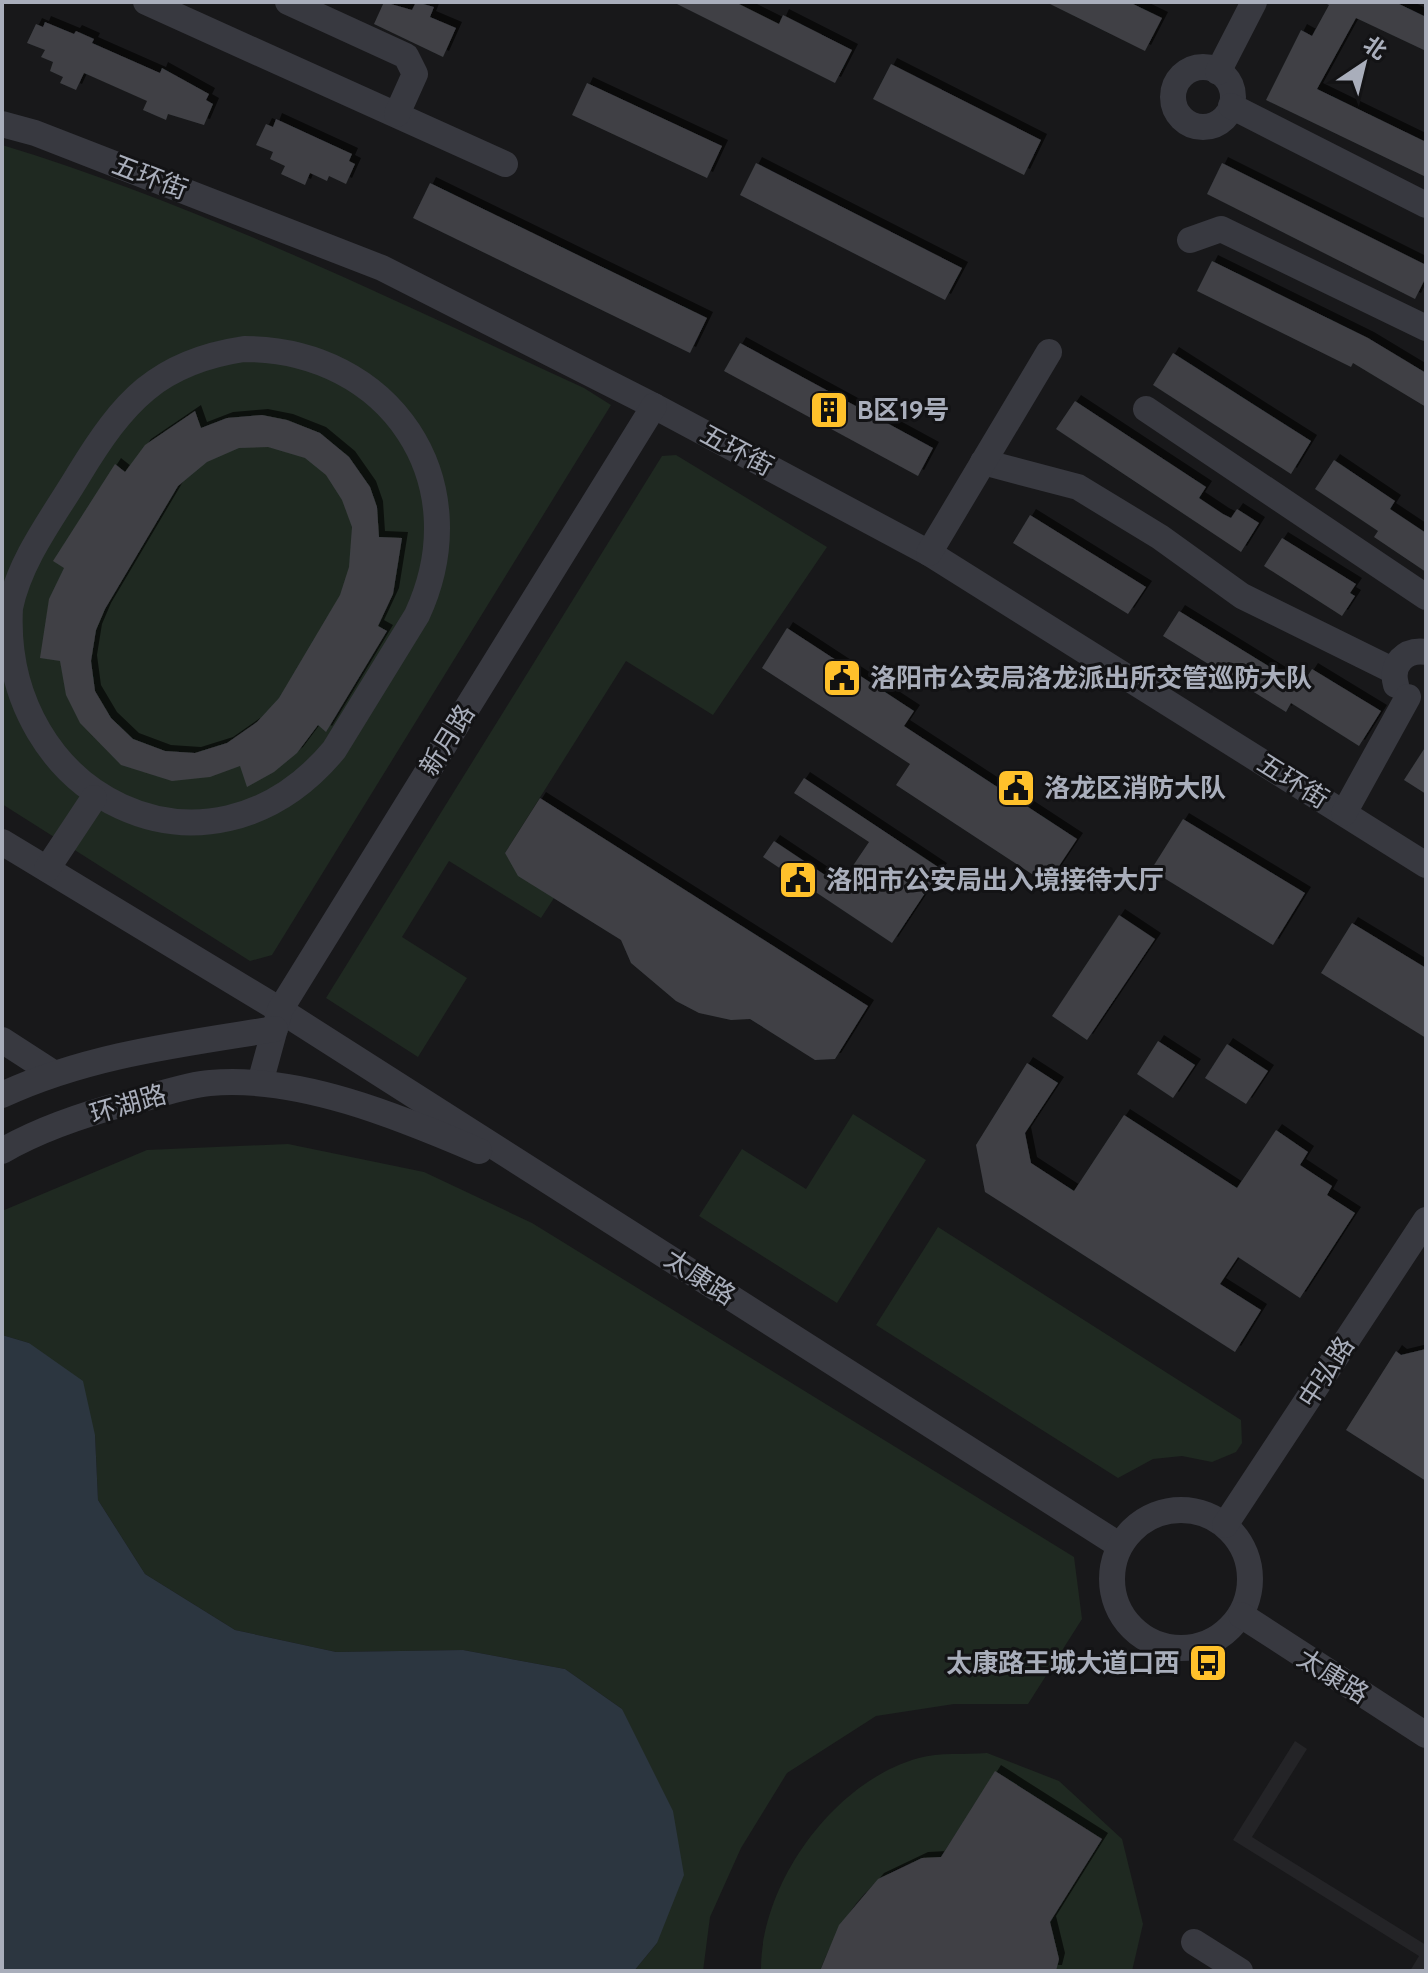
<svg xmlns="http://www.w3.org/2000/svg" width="1428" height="1973" font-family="Cabin,'Noto Sans SC',sans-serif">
<defs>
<filter id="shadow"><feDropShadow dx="6" dy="-6" stdDeviation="0" flood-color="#0009"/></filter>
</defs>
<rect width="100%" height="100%" fill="#18181a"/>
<path fill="#242427" d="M1295 1741 1307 1749 1252 1837 1426 1945V1971H1410L1419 1956 1233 1840Z"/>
<g fill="#1f2921">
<path d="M2 145C203 206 393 300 584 388L611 405 272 955 250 961 2 804Z"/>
<path d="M676 455 827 547 713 715 626 661 505 853 554 898 541 918 449 861 402 937 467 978 418 1057 326 998 662 456Z"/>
<path d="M853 1114 926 1160 837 1303 699 1216 742 1149 806 1189Z"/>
<path d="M288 1144 424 1172 532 1223 1074 1557 1082 1619 1028 1704H954L876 1716 787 1773 741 1848 710 1917 703 1971H634L657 1943 622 1709 565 1669 463 1650 336 1652 235 1630 145 1574 98 1500 95 1435 29 1343 2 1335V1211L147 1150Z"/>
<path d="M938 1227 1241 1420 1242 1443 1236 1452 1212 1462 1182 1456 1153 1459 1118 1478 876 1325Z"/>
<path d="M987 1753 1059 1781 1122 1839 1143 1924 1132 1971H1056L1050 1922 1102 1839 995 1772 941 1857C874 1862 843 1914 820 1971H761C760 1884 834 1781 919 1758 939 1752 966 1755 987 1753Z"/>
</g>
<path fill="#2c3640" d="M2 1335 29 1343 83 1381 95 1435 98 1500 145 1574 235 1630 336 1652 463 1650 565 1669 622 1709 673 1811 684 1875 657 1943 634 1971H2Z"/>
<g fill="#3f4045" fill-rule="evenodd" filter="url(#shadow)">
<path d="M384 2 412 10 416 2 434 7 430 17 456 28 443 57 374 24Z"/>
<path d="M673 2H735L779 24 783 15 852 50 835 83Z"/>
<path d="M1046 2H1129L1162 18 1145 51Z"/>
<path d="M1323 2H1395L1426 17V51L1356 18 1317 89 1426 142V177L1266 100 1301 30 1312 36 1329 5Z"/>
<path d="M45 22 74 34 76 31 94 39 92 43 160 73 162 68 209 94 206 100 213 104 204 125 168 114 166 120 143 110 147 101 84 73 76 90 60 83 63 77 50 71 53 62 41 57 45 50 27 43 36 24 43 27Z"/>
<path d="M891 64 1041 140 1024 175 873 99Z"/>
<path d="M587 83 722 146 707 178 572 115Z"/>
<path d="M276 119 352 154 349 161 355 164 346 184 329 176 327 181 310 173 305 185 281 174 285 166 270 159 273 152 256 145 266 124 273 127Z"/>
<path d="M756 163 962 268 945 300 740 195Z"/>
<path d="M1222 163 1426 265V277L1415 299 1207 194Z"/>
<path d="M430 183 707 318 690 353 413 218Z"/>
<path d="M1212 261 1368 338 1426 373V407L1353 363 1351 367 1197 291Z"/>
<path d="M740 343 933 448 918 476 724 371Z"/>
<path d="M1173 353 1311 441 1291 474 1153 385Z"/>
<path d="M1075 401 1206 487 1199 498 1223 514 1231 518 1237 509 1259 523 1241 552 1056 429Z"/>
<path d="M195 411 201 428 227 418 262 415 287 420 320 433 349 457 370 487 377 507 379 537 402 538 393 594 378 626 387 631 326 732 318 725 297 753 274 772 247 787 240 766 210 777 172 781 121 765 80 723 66 695 60 661 40 658 49 599 64 568 53 561 115 464 125 472 145 445ZM268 447 305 458 326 475 342 500 352 527 349 567 340 595 279 698 257 722 227 743 195 753 165 751 133 739 111 718 95 691 91 661 96 630 105 609 178 486 207 462 239 448Z"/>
<path d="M1334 460 1395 501 1390 509 1426 533V572L1374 537 1378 531 1315 489Z"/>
<path d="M1030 515 1146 587 1128 614 1013 543Z"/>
<path d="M1282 538 1356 584 1350 593 1355 596 1342 616 1264 566Z"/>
<path d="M1179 611 1301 686 1312 669 1381 711 1359 746 1291 703 1286 712 1163 636Z"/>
<path d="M787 628 914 711 904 726 1077 839 1047 884 896 785 910 764 762 668Z"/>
<path d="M1426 746V794L1404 780Z"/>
<path d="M804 778 941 869 892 943 763 857 774 841 840 885 869 842 794 793Z"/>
<path d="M540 798 868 1006 835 1059 815 1060 750 1019 731 1020 699 1013 676 1001 631 963 621 940 518 876 505 853Z"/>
<path d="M1183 819 1305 893 1273 945 1151 870Z"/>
<path d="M1119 915 1155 939 1087 1040 1052 1016Z"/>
<path d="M1352 923 1426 968V1038L1321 973Z"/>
<path d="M1158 1041 1195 1065 1173 1098 1137 1074Z"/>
<path d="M1227 1044 1268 1071 1246 1104 1205 1078Z"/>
<path d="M1027 1063 1058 1083 1025 1133 1031 1163 1074 1191 1124 1115 1237 1188 1276 1130 1308 1152 1300 1165 1332 1186 1327 1195 1355 1213 1300 1298 1238 1257 1220 1284 1261 1310 1235 1352 985 1192 976 1145Z"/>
<path d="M1426 1349V1481L1346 1430 1396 1351 1401 1355Z"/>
<path d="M995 1771 1102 1839 1050 1922 1059 1959 1056 1971H820L839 1925 878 1879 922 1858 941 1857Z"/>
</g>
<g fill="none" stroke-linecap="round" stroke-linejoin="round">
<g stroke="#383940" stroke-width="26">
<path d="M146 2 505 164"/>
<path d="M288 2 406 56 415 74 397 114"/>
<circle cx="1203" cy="97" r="30"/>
<path d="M1218 72 1254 2"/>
<path d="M1231 106 1426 205"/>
<path d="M2 124 35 133 382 268 654 406 929 553 1426 865"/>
<path d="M1190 240 1221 229 1426 328"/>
<path d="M244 349C390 349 479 481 417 615L334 750C208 901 0 797 10 608 20 559 54 516 79 474 123 402 157 362 244 349Z"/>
<path d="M1146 409 1426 597"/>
<path d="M983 462 1078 487 1160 537 1242 596 1394 671"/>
<path d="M929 553 1049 352"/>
<path d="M1396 685C1390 664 1405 649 1426 652"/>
<path d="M1344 813 1408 697"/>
<path d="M2 842 280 1010 1119 1545"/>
<path d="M47 869 94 798"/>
<path d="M2 1040 53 1073"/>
<path d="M260 1083 280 1010 654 406"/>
<path d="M2 1095C88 1055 182 1044 275 1029"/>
<path d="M2 1151C40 1129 85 1114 127 1103 154 1097 183 1085 210 1083 298 1075 400 1117 479 1151"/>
<circle cx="1181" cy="1579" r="69"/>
<path d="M1225 1525 1426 1220"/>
<path d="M1241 1615 1426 1735"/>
<path d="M1194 1942 1240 1971"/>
</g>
</g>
<defs>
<g id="building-square" transform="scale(2)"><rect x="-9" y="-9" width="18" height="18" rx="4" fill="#ffc12b" stroke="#131315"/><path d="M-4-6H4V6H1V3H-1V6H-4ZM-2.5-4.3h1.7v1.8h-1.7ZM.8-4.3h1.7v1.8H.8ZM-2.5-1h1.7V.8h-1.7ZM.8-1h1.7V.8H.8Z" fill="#111"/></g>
<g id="civic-square" transform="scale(2)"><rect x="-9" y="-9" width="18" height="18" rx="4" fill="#ffc12b" stroke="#131315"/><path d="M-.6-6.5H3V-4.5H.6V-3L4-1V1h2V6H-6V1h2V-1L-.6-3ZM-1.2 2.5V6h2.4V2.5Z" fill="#111"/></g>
<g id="bus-square" transform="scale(2)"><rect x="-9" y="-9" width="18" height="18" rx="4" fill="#ffc12b" stroke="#131315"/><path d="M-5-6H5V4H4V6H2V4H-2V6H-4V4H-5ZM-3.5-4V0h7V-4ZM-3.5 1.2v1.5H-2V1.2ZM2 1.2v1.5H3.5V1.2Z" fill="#111"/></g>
</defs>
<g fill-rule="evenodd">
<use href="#building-square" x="829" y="410"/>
<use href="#civic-square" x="842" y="678"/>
<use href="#civic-square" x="1016" y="788"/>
<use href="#civic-square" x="798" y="880"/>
<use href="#bus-square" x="1208" y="1663"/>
</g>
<g text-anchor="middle" stroke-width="6" stroke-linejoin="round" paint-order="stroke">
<g font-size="26" fill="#a9aebb" stroke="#131315">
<text transform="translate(150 177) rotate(21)" y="9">五环街</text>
<text transform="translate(737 450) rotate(28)" y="9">五环街</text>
<text transform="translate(447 740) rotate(-58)" y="9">新月路</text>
<text transform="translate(1293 781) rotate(32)" y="9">五环街</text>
<text transform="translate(128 1104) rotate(-16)" y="9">环湖路</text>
<text transform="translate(700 1277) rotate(33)" y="9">太康路</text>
<text transform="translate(1326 1372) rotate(-57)" y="9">中弘路</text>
<text transform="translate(1333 1676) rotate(32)" y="9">太康路</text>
</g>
<g font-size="26" font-weight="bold" fill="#a9aebb" stroke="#131315" text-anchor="start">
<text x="857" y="419">B区19号</text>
<text x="870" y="687">洛阳市公安局洛龙派出所交管巡防大队</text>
<text x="1044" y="797">洛龙区消防大队</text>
<text x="826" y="889">洛阳市公安局出入境接待大厅</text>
<text x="1180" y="1672" text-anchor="end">太康路王城大道口西</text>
</g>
</g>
<rect width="1428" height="1973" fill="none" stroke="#a9aebb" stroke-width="8"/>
<g transform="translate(1364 64) rotate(35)" stroke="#131315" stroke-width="6" paint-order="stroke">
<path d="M0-6L14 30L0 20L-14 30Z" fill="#a9aebb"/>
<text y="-12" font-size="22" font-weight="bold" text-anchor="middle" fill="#a9aebb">北</text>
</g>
</svg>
